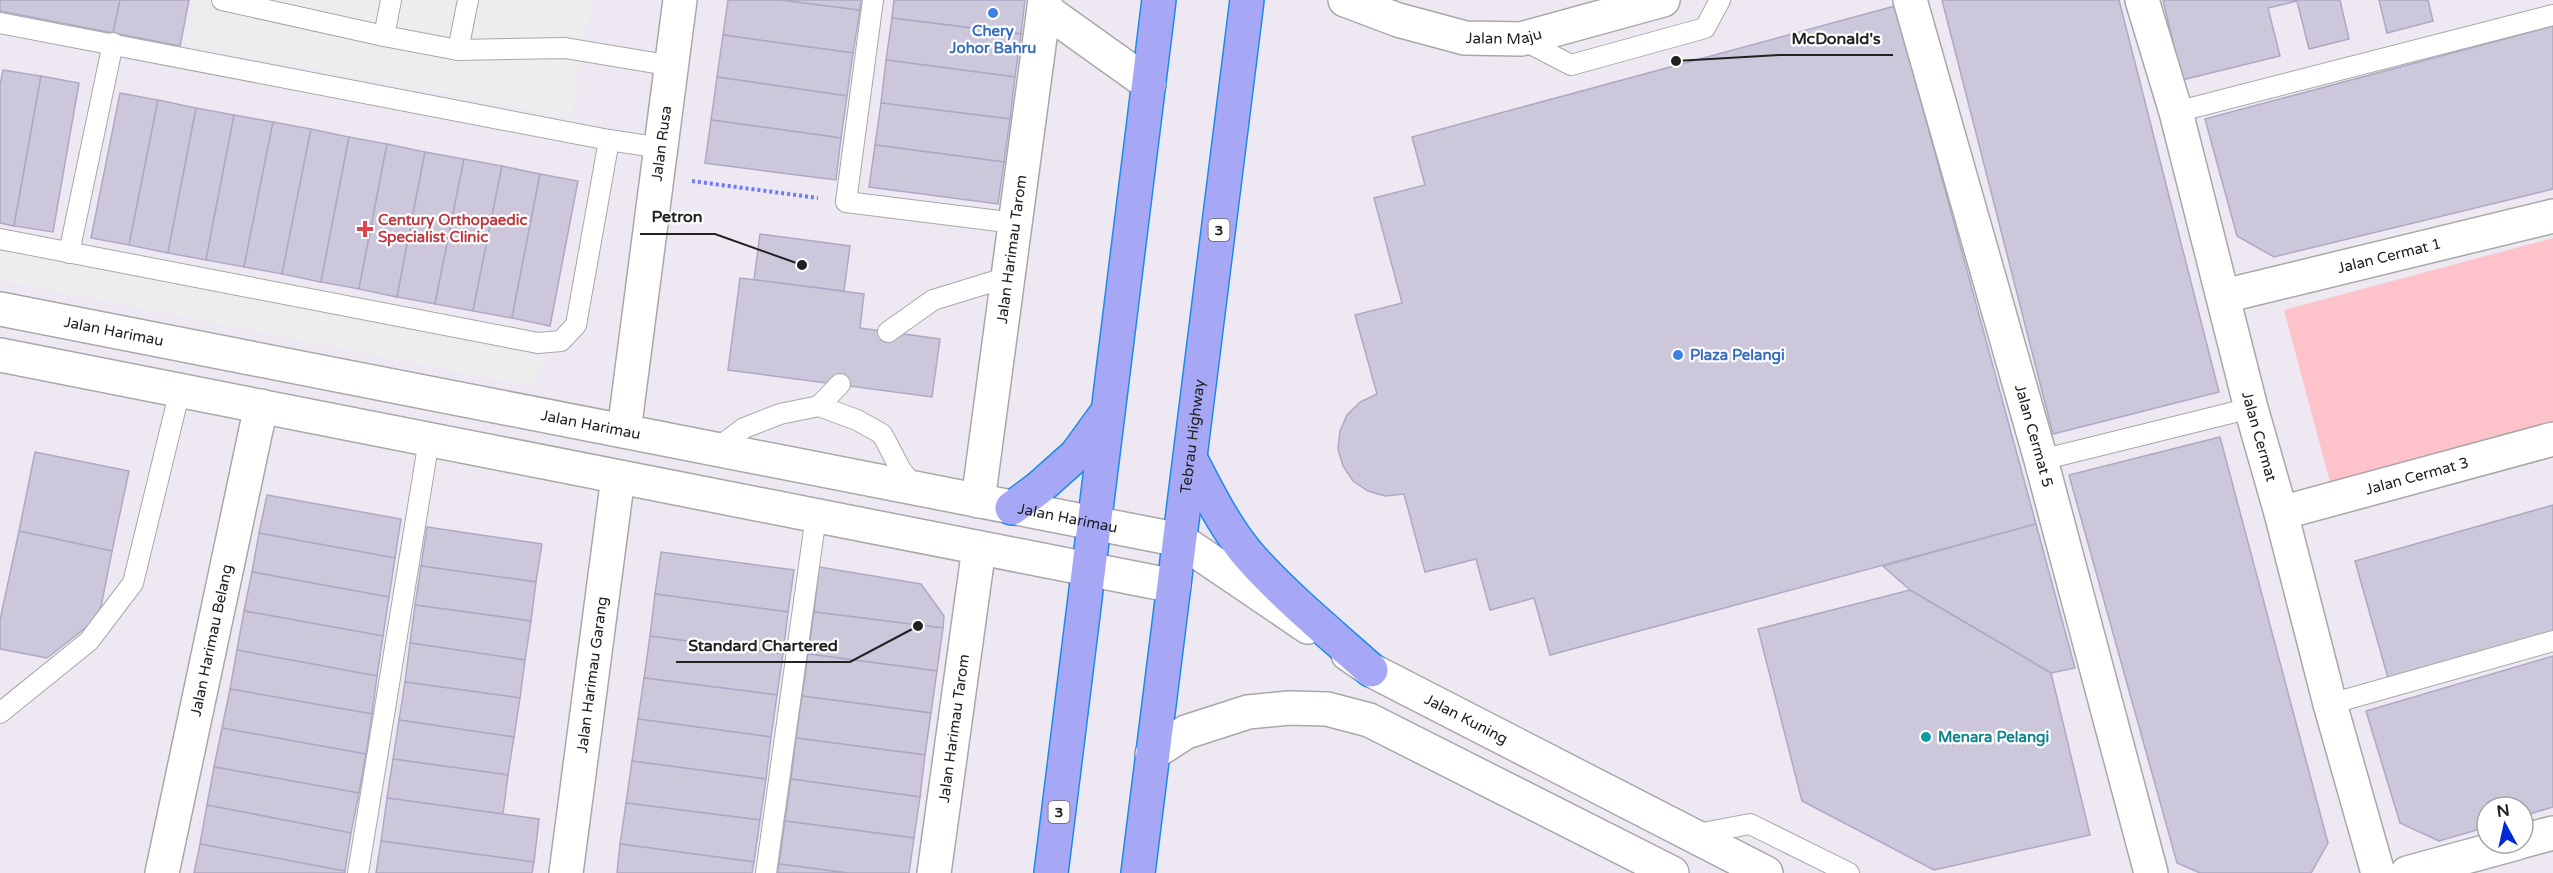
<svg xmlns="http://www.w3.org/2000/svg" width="2553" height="873" font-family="'Varela Round',sans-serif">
<rect width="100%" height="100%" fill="#ede8f2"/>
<path fill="#fec3ca" d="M2553 238V422L2330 482 2284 310Z"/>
<g fill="#ededed">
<path d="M194 0H592L570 118 185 45Z"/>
<path d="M0 248 541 357 535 387 0 280Z"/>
</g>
<g fill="#ccc7da" stroke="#afa8c5" stroke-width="1.5">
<path d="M0 0H120L113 33 0 11Z"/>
<path d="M120 0H189L180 46 113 33Z"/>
<path d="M728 0H781L860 10 853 53 723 35Z"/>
<path d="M781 0H861L860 10Z"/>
<path d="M894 0H1025L1021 34 892 18Z"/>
<path d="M1942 0H2119L2219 392 2053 434Z"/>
<path d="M2163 0H2340L2349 39 2309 49 2297 1 2268 8 2280 56 2182 80Z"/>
<path d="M2379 0H2428L2433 21 2387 33Z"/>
<path d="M1895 6 2036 524 1550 655 1534 598 1490 610 1476 559 1425 572 1404 494 1385 496 1368 491 1353 481 1343 466 1338 449 1340 431 1347 415 1360 402 1377 394 1355 315 1402 303 1374 198 1425 185 1412 137Z"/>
<path d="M892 18 1021 34 1015 77 886 60Z"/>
<path d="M2553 26V189L2274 257 2237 236 2205 119Z"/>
<path d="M723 35 853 53 847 96 717 77Z"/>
<path d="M886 60 1015 77 1010 119 881 103Z"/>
<path d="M3 70 41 76 14 226 0 223V85Z"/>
<path d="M41 76 79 83 53 232 14 226Z"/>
<path d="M717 77 847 96 841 138 711 120Z"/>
<path d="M120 93 158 100 129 245 91 238Z"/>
<path d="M158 100 196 108 168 253 129 245Z"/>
<path d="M881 103 1010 119 1004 162 875 145Z"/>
<path d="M196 108 234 115 206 260 168 253Z"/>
<path d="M234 115 273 122 244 267 206 260Z"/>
<path d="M711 120 841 138 836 180 705 163Z"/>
<path d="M273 122 311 129 282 274 244 267Z"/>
<path d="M311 129 349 137 321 282 282 274Z"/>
<path d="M349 137 387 144 359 289 321 282Z"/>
<path d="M387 144 425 152 397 297 359 289Z"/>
<path d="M875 145 1004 162 998 204 869 187Z"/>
<path d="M425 152 464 159 435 304 397 297Z"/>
<path d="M464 159 502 166 473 311 435 304Z"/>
<path d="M502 166 540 174 512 318 473 311Z"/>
<path d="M540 174 578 181 550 326 512 318Z"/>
<path d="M760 234 850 246 844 291 754 280Z"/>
<path d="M740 278 864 294 860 328 940 339 932 397 728 370Z"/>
<path d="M2220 437 2328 843 2311 873H2200L2177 863 2069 475Z"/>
<path d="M35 452 129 471 112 551 19 531Z"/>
<path d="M267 495 401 519 395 558 259 533Z"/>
<path d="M2553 505V632L2388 678 2355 561Z"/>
<path d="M2036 524 2075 668 2051 673 1910 590 1883 566Z"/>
<path d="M427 527 542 544 536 582 421 566Z"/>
<path d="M19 531 112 551 99 617 47 658 0 649V620Z"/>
<path d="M259 533 395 558 389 597 252 572Z"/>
<path d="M661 552 794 570 788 612 655 594Z"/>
<path d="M421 566 536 582 531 621 415 605Z"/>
<path d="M819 567 921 584 944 616 943 628 814 612Z"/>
<path d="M252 572 389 597 383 636 244 611Z"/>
<path d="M1910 590 2051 673 2090 835 1934 870 1802 801 1758 629Z"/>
<path d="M655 594 788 612 783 654 650 636Z"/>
<path d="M415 605 531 621 525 660 410 643Z"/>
<path d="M244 611 383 636 377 676 237 650Z"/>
<path d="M814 612 943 628 937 671 808 654Z"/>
<path d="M650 636 783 654 777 695 644 678Z"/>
<path d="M410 643 525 660 520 698 405 682Z"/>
<path d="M237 650 377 676 372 714 230 689Z"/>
<path d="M808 654 937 671 931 713 802 696Z"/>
<path d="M2553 656V807L2523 816V807H2487V827L2439 841 2400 823 2366 711Z"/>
<path d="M644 678 777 695 771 737 638 719Z"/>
<path d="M405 682 520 698 514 737 399 720Z"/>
<path d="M230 689 372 714 366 754 222 728Z"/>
<path d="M802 696 931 713 925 755 796 738Z"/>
<path d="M638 719 771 737 766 779 632 761Z"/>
<path d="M399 720 514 737 508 775 393 759Z"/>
<path d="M222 728 366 754 359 793 214 767Z"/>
<path d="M796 738 925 755 920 797 791 779Z"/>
<path d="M393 759 508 775 503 814 387 798Z"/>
<path d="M632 761 766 779 760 820 626 803Z"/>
<path d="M214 767 359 793 351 833 207 805Z"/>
<path d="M791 779 920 797 914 838 785 821Z"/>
<path d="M387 798 539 819 534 862 381 841Z"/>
<path d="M626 803 760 820 754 862 620 844Z"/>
<path d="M207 805 351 833 345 871 200 844Z"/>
<path d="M785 821 914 838 909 873H848L779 864Z"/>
<path d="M381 841 534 862 532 873H376Z"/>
<path d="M200 844 345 871V873H194Z"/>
<path d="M620 844 754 862 752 873H617Z"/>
<path d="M779 864 848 873H778Z"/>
</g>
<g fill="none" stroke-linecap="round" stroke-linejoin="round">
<g stroke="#a8a8a8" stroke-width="22">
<g id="service">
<path d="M222 0 384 36 458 50 565 48 673 66"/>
<path d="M873 0 846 202 1015 223"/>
<path d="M0 23 609 140"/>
<path d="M384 36 391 0"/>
<path d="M1521 39 1571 65 1705 28 1720 0"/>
<path d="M458 50 468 0"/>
<path d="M2176 112 2553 15"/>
<path d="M0 239 538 343 561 341 576 325 609 140 662 148"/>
<path d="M69 253 113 43"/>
<path d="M888 332 933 300 1008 277"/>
<path d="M819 406 840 384"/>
<path d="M716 449 744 428 780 414 819 406 857 420 882 434 901 470 915 488"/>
<path d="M2041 460 2251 408"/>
<path d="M2330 704 2553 641"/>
<path d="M0 713 89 641 133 583 180 390"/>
<path d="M1692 835 1750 824 1849 873"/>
<path d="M358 873 429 440"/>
<path d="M766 873 816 516"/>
</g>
</g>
<g stroke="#a8a8a8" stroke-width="36">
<g id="minor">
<path id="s1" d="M1345 0 1398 20 1465 38 1521 39 1663 0"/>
<path id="s2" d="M1910 0 2041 460 2151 873"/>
<path id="s3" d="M2142 0 2176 112 2251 408 2281 513 2330 704 2378 873"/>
<path d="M1044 9 1149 84"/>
<path id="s4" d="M2224 296 2553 216"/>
<path id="s5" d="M624 431 680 0"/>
<path id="s6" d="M978 501 1045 0"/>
<path id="s7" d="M2281 513 2553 439"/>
<path d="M2523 841 2553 833"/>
<path id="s8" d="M162 873 261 406"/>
<path id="s9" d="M566 873 618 477"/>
<path id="s10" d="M934 873 979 548"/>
<path d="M2407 873 2517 843"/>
</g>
</g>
<g stroke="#a8a8a8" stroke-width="36">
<g id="tertiary">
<path id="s11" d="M0 309 1180 540 1308 627"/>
<path d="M0 355 1174 586"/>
<path id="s12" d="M1348 654 1371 670 1766 873"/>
<path d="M1152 754 1186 732 1248 712 1289 708 1327 709 1369 720 1672 873"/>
</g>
</g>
<g stroke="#1c8be9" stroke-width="36">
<g id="trunk">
<path d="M1191 460C1209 494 1226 530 1252 559 1288 599 1331 634 1371 670"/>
<path d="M1012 508 1039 488 1076 455 1108 411"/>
<path d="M1051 873 1159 0"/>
<path id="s13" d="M1138 873 1247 0"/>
</g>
</g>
<path stroke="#6c7aff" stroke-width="4" stroke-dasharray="3 3" stroke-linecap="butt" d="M692 181 818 198"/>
<use href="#service" stroke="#fff" stroke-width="20"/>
<use href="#minor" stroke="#fff" stroke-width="33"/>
<use href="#tertiary" stroke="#fff" stroke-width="33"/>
<use href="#trunk" stroke="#a6a8f6" stroke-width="33"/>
</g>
<g fill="#3f7fe0" stroke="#fff" stroke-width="2">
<circle cx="993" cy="13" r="6"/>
<circle cx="1678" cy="355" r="6"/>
</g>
<path fill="#e0444e" stroke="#fff" stroke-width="2" d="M362 220h6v6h6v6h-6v6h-6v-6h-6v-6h6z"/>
<circle fill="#0f9aa8" stroke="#fff" stroke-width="2" cx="1926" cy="737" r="6"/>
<g text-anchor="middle" stroke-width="4.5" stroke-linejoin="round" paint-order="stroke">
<g fill="#fff" stroke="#646464" stroke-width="1.5">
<rect x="1208.5" y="219" width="21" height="22" rx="4.5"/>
<rect x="1048.5" y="801" width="21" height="22" rx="4.5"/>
</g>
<g font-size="14" font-weight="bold" fill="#212121">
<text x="1219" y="235">3</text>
<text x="1059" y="817">3</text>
</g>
<g font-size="15" font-weight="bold" fill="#366cbe" stroke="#fff">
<text x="993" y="36">Chery<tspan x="993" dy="17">Johor Bahru</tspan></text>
<text x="1690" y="360" text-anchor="start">Plaza Pelangi</text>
</g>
<g font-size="15" fill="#212121" stroke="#fff">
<text dy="5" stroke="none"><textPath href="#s1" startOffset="165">Jalan Maju</textPath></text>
<text dy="5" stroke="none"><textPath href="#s5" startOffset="290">Jalan Rusa</textPath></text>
<text dy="5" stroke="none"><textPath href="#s6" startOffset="254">Jalan Harimau Tarom</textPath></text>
<text dy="5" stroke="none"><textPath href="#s4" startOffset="170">Jalan Cermat 1</textPath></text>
<text dy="5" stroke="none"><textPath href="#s11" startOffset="116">Jalan Harimau</textPath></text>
<text dy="5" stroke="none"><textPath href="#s11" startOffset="602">Jalan Harimau</textPath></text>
<text dy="5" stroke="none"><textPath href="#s2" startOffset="453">Jalan Cermat 5</textPath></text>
<text dy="5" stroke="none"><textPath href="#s3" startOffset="452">Jalan Cermat</textPath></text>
<text dy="5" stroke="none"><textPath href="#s13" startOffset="440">Tebrau Highway</textPath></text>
<text dy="5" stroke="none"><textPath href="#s7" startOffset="141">Jalan Cermat 3</textPath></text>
<text dy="5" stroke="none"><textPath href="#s11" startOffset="1088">Jalan Harimau</textPath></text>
<text dy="5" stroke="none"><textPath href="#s8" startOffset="238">Jalan Harimau Belang</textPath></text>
<text dy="5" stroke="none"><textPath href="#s9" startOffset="200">Jalan Harimau Garang</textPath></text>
<text dy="5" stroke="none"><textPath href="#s12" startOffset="135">Jalan Kuning</textPath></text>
<text dy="5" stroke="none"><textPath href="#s10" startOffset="146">Jalan Harimau Tarom</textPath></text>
</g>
<g font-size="15" font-weight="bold" fill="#be3a42" stroke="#fff" text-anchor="start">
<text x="378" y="225">Century Orthopaedic<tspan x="378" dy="17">Specialist Clinic</tspan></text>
</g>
<g font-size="15" font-weight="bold" fill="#0d838f" stroke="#fff" text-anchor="start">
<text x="1938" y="742">Menara Pelangi</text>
</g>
</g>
<path fill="none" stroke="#212121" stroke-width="2" d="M1676 61L1779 55H1893M802 265L715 234H640M918 626L850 662H676"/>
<g fill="#212121" stroke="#fff" stroke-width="2">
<circle cx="1676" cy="61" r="6"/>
<circle cx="802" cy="265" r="6"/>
<circle cx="918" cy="626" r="6"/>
</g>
<g font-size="16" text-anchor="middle" font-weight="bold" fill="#212121" stroke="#fff" stroke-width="4.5" stroke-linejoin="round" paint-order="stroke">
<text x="1836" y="44">McDonald's</text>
<text x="677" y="222">Petron</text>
<text x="763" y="651">Standard Chartered</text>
</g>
<g transform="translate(2505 825) rotate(352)"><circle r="28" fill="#ffffff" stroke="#a6a6a6" stroke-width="1.5"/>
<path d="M0-4.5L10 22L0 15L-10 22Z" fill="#002ad3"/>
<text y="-9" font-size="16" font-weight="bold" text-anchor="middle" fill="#212121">N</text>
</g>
</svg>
